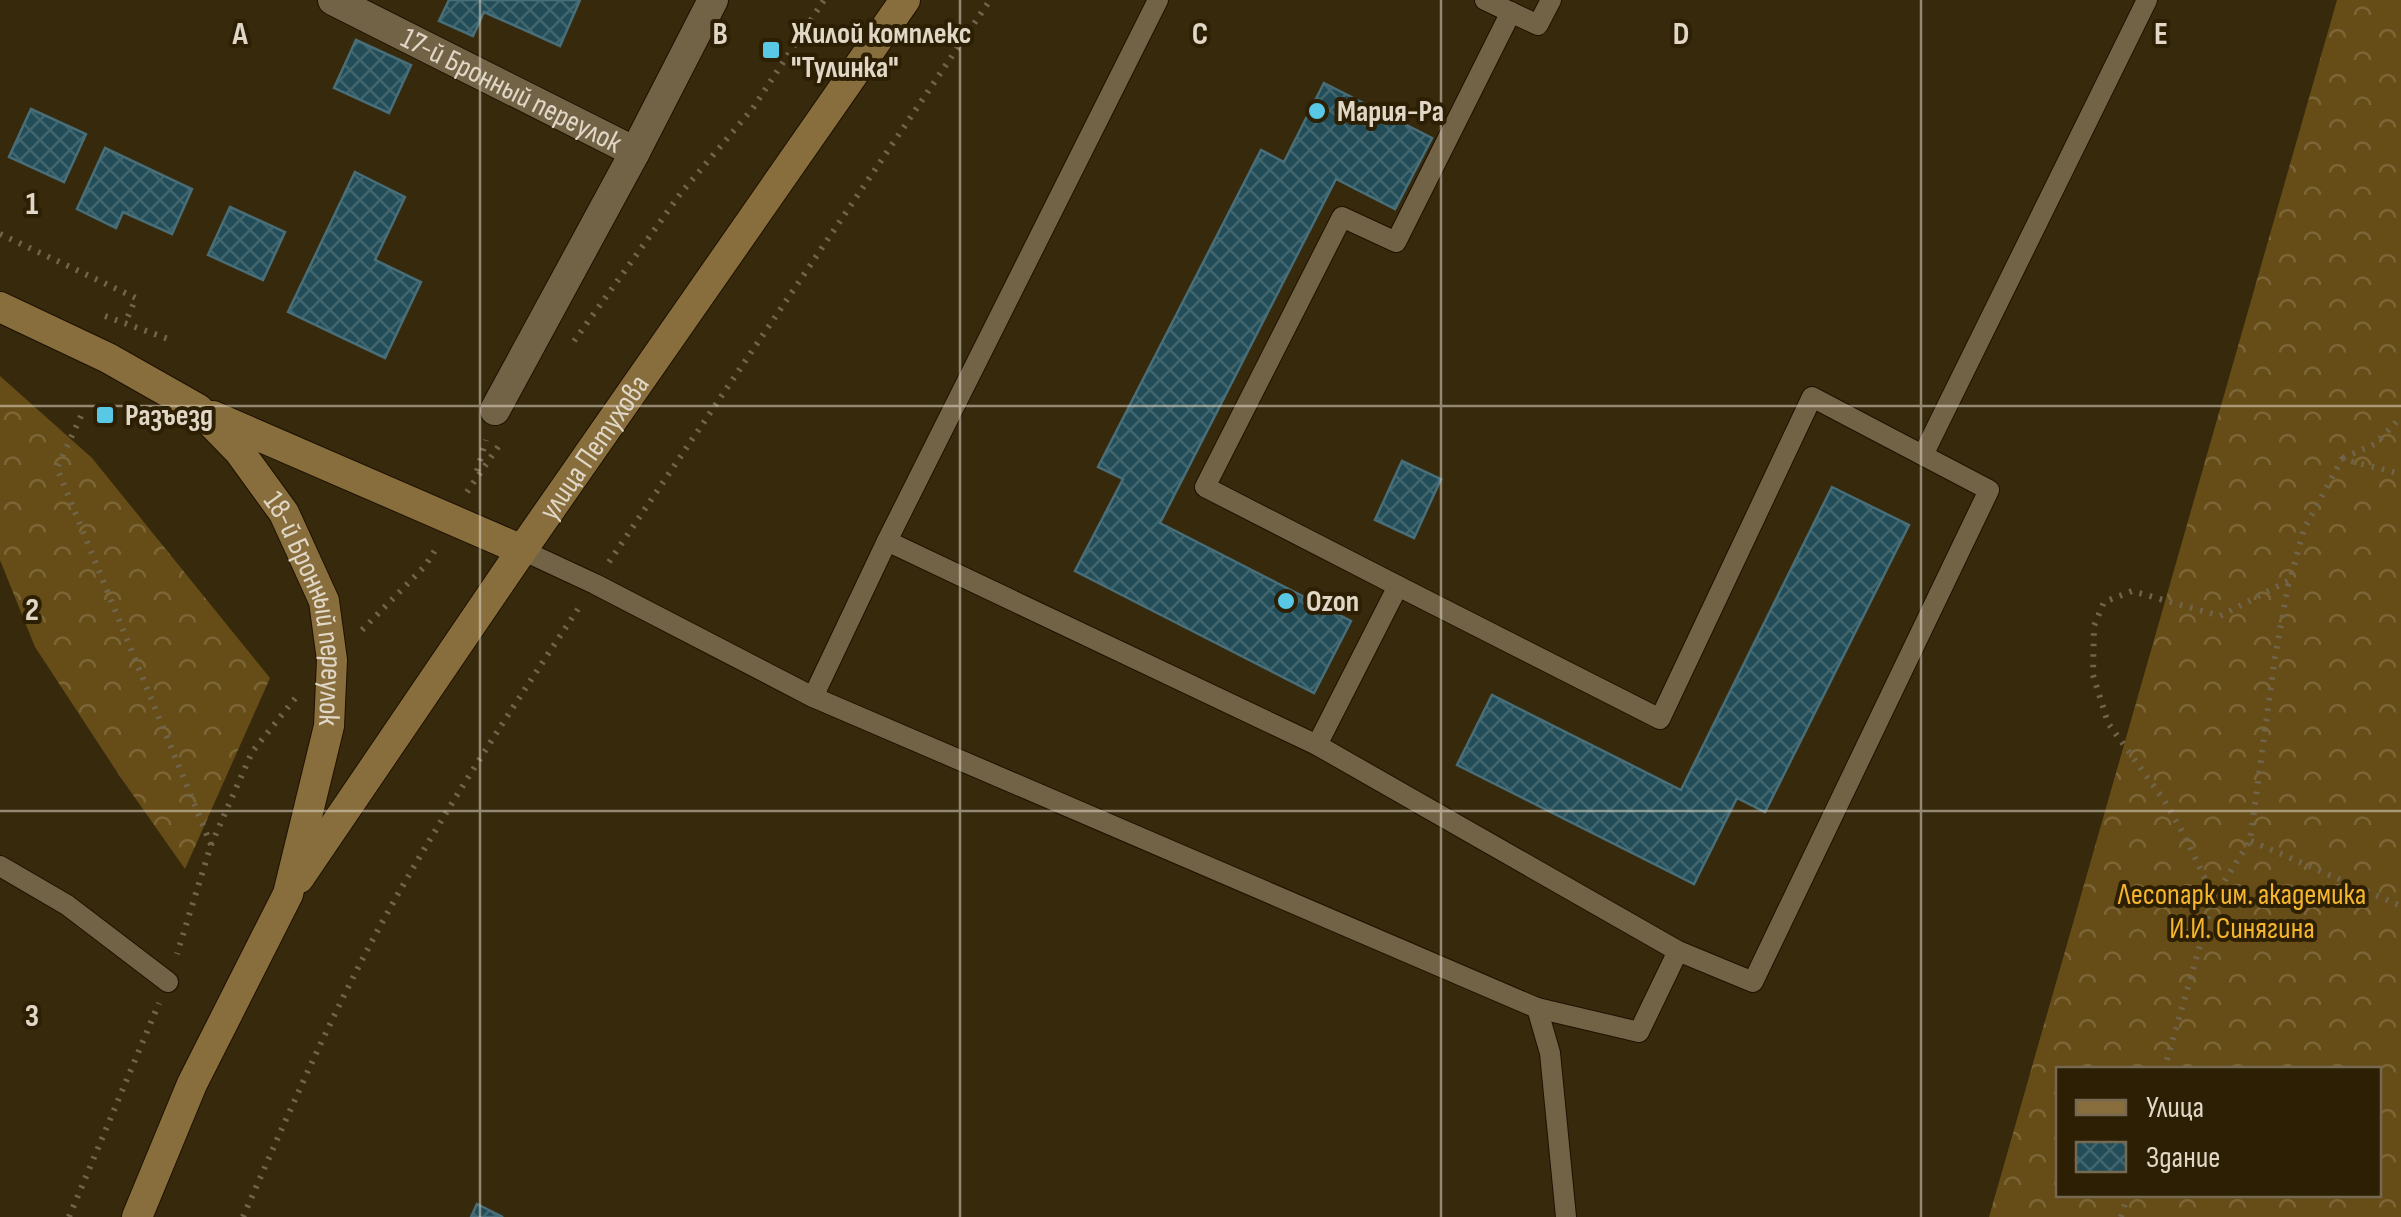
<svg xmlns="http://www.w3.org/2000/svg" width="2401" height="1217" font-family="'Sofia Sans Condensed',sans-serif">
<defs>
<pattern id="forest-crowns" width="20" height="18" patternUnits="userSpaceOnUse" patternTransform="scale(2.5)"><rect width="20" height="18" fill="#664c16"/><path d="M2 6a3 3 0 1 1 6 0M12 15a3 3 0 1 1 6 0" fill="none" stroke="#7c6536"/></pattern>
<pattern id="building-cross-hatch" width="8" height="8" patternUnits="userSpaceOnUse" patternTransform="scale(2.5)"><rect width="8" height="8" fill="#224d58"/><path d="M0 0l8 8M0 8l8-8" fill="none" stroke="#42666e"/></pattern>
</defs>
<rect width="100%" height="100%" fill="#37290c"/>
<g fill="url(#forest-crowns)" fill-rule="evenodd">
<path d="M2337 0H2401V1217H1989ZM2058 1070H2378V1194H2058Z"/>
<path d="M0 376 92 458 270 678 185 869 119 775 35 647 0 560Z"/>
</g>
<g fill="url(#building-cross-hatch)" stroke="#476e79" stroke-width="2.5">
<path d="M449 0H580L560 46 484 12 473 36 439 21Z"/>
<path d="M356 40 411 65 389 113 334 88Z"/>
<path d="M1324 83 1432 138 1395 209 1336 179 1160 523 1351 621 1314 693 1075 571 1123 479 1098 467 1261 150 1284 162Z"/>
<path d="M31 109 86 134 64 182 9 157Z"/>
<path d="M105 148 192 189 172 234 123 212 116 228 77 209Z"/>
<path d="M355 172 405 197 375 260 421 282 385 358 288 312Z"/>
<path d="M230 207 285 232 263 280 208 255Z"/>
<path d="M1402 461 1441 479 1414 538 1375 520Z"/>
<path d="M1832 487 1909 525 1765 812 1737 798 1694 884 1457 765 1492 695 1681 790Z"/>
<path d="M477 1204 503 1217H471Z"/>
</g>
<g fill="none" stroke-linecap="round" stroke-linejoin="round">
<g stroke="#1e1100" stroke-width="22">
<g id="lane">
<path d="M1485 0 1538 25 1551 0"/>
<path d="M1923 455 2147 0"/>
<path d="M887 541 1317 745 1398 586 1205 487 1342 217 1396 242 1511 12"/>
<path d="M522 550 595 584 813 697 1537 1008 1550 1053 1566 1217"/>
<path d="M813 697 887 541 1158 0"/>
<path d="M1317 745 1678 951 1753 982 1989 490 1812 397 1660 719 1398 586"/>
<path d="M0 866 67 905 168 982"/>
<path d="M1537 1008 1639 1032 1678 951"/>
</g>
</g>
<g stroke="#1e1100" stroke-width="32">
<g id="street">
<path id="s1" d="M333 0 635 152"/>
<path d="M495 410 635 152 713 0"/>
</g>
</g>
<g stroke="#1e1100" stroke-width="32">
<g id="secondary">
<path id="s2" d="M0 307 108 358 198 409 239 451 284 513 324 601 332 660 329 726 288 894 192 1084 137 1217"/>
<path d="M213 416 522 550"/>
<path id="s3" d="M299 878 522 550 905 0"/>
</g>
</g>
<g stroke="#70644b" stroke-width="6" stroke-dasharray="2.5 8" stroke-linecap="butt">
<path d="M0 234 136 298 125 323"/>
<path d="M105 316 174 341"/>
<path d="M574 341 681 193 753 108 824 0"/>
<path d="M81 416 57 468 211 845 177 954"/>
<path d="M2343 458 2375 444 2401 417"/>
<path d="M477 471 486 440"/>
<path d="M467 492 502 441"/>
<path d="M609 562 990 0"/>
<path d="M362 630 425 566 437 547"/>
<path d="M2251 841 2401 906"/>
<path d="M211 845 252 752 297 696"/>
<path d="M2214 897 2184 835 2164 800 2108 723 2093 675 2094 626 2104 602 2132 591 2220 616 2290 580 2304 529 2342 459 2401 474"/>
<path d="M2164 1070 2214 897 2250 841 2275 657 2289 581"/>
<path d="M69 1217 159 1003"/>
<path d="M243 1217C286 1119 328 1022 379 928 440 817 510 711 580 606"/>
<path d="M2121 1217 2128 1194"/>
</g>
<use href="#lane" stroke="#736346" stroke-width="20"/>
<use href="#street" stroke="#736346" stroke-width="30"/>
<use href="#secondary" stroke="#886e3c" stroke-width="30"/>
</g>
<path fill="none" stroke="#e0d7c7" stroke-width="2.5" stroke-opacity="0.55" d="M480 0V1217M960 0V1217M1441 0V1217M1921 0V1217M0 406H2401M0 811H2401"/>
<g fill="#59c8e4" stroke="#2d1f03" stroke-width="4">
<rect x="761" y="40" width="20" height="20" rx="5"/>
<circle cx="1317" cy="111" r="10"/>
<rect x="95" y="405" width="20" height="20" rx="5"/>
<circle cx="1286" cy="601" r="10"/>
</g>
<g text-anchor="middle" stroke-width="8" stroke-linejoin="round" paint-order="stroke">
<g font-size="30" font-weight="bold" fill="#e0d7c7" stroke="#2d1f03" text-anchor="start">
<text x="791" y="43">Жилой комплекс<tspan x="791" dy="34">"Тулинка"</tspan></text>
<text x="1337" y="121">Мария-Ра</text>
<text x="125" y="425">Разъезд</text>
<text x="1306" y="611">Ozon</text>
</g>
<g font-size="30" fill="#e0d7c7" stroke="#2d1f03">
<text dy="10" stroke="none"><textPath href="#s1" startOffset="200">17-й Бронный переулок</textPath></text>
<text dy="10" stroke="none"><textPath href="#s3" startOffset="522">улица Петухова</textPath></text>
<text dy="10" stroke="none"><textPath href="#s2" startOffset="458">18-й Бронный переулок</textPath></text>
</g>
<g font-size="30" fill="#f5b62e" stroke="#2d1f03">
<text x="2242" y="904">Лесопарк им. академика<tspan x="2242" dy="34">И.И. Синягина</tspan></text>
</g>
</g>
<g font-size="32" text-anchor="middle" font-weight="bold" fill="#e0d7c7" stroke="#2d1f03" stroke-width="8" stroke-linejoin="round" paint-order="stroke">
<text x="240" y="44">A</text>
<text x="720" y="44">B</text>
<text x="1200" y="44">C</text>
<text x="1681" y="44">D</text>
<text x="2161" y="44">E</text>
<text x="32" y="214">1</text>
<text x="32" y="620">2</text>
<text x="32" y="1026">3</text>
</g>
<rect x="2056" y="1067" width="325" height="130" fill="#2d1f03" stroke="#756951" stroke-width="2.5"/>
<rect x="2076" y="1100" width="50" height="15" fill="#886e3c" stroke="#756951" stroke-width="2.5"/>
<text x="2146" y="1117" font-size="30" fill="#e0d7c7">Улица</text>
<rect x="2076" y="1142" width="50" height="30" fill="url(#building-cross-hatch)" stroke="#756951" stroke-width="2.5"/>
<text x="2146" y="1167" font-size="30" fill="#e0d7c7">Здание</text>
</svg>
